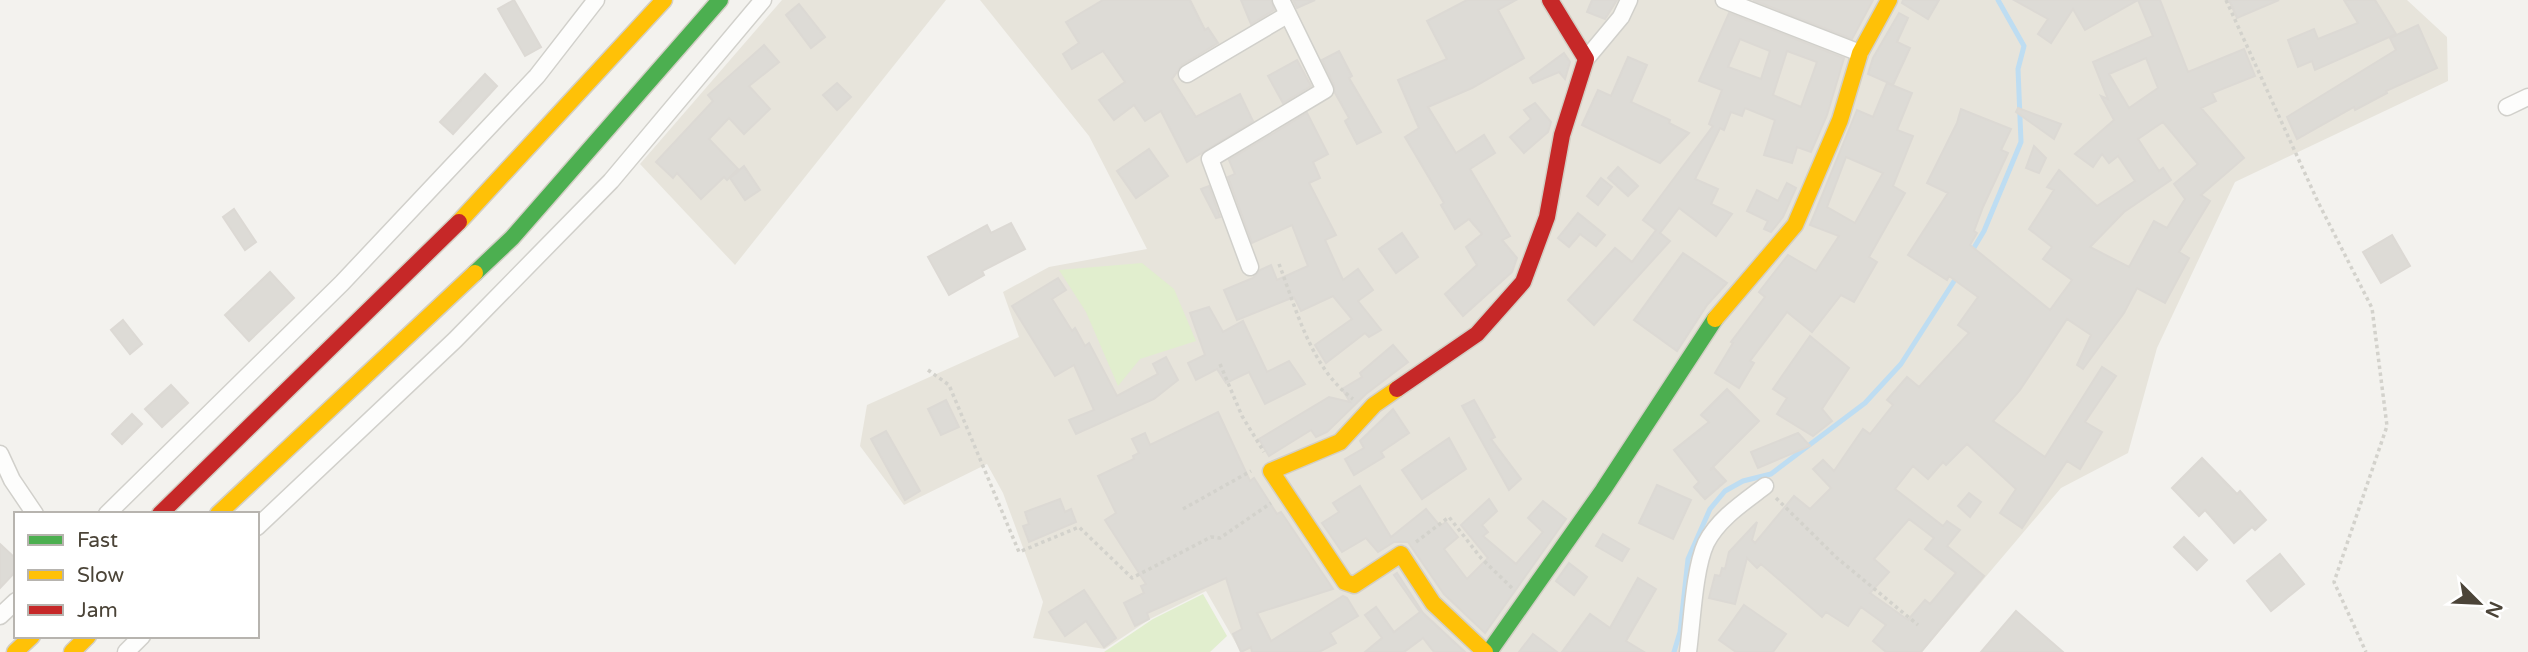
<svg xmlns="http://www.w3.org/2000/svg" width="2528" height="652" font-family="'Varela Round',sans-serif">
<rect width="100%" height="100%" fill="#f3f2ee"/>
<g fill="#e7e4db">
<path d="M782 0H946L735 265 640 164Z"/>
<path d="M980 0H2407L2447 37 2448 81 2235 182 2157 348 2128 453 2061 488 1922 652H1241L1206 591 1150 619 1105 649 1033 638 1043 602 1003 493 987 464 904 505 860 446 867 405 1019 337 1003 292 1049 267 1147 249 1089 136Z"/>
</g>
<g fill="#e1eece">
<path d="M1142 263 1174 289 1196 341 1140 359 1118 386 1086 312 1059 270Z"/>
<path d="M1203 594 1227 636 1210 652H1104L1153 619Z"/>
</g>
<g fill="none" stroke-linecap="round" stroke-linejoin="round">
<g stroke="#beddf2" stroke-width="5">
<path d="M1972 251 1984 231 2021 142 2018 69 2024 46 1998 0"/>
<path d="M1674 652 1680 632 1688 559 1710 509 1725 491 1743 481 1771 474 1865 403 1901 364 1958 275"/>
</g>
</g>
<g fill="#dddbd6" stroke="#dcd9d4" stroke-width="2" fill-rule="evenodd">
<path d="M514 0 541 47 525 56 498 9Z"/>
<path d="M1103 0H1190L1205 30 1208 28 1218 43 1182 65 1172 79 1196 117 1240 94 1253 121 1187 162 1161 111 1145 121 1134 105 1114 120 1099 100 1125 82 1103 51 1072 69 1063 54 1079 43 1066 22Z"/>
<path d="M1241 0H1271L1274 10 1251 24Z"/>
<path d="M1293 0H1315L1297 8Z"/>
<path d="M1467 0H1516L1498 10 1524 58 1472 88 1428 107 1456 153 1484 135 1495 153 1470 169 1510 236 1502 240 1517 258 1512 272 1463 316 1445 294 1477 265 1466 247 1482 234 1469 219 1455 229 1441 205 1444 203 1405 137 1419 128 1398 80 1447 59 1427 21Z"/>
<path d="M1592 0H1617L1605 19 1587 12Z"/>
<path d="M1753 0H1873L1852 39Z"/>
<path d="M1903 0H1939L1928 19 1902 3Z"/>
<path d="M2014 0H2138L2085 30 2073 9 2051 43 2038 34 2048 19Z"/>
<path d="M2138 0H2160L2188 72 2244 49 2255 76 2212 93 2216 101 2201 108 2244 158 2201 195 2210 201 2179 252 2189 258 2165 303 2137 288 2124 313 2083 369 2077 365 2091 335 2067 319 2020 390 1993 421 2045 457 2102 367 2116 376 2085 422 2102 432 2080 469 2067 461 2022 528 2000 513 2016 489 1967 444 1946 465 1943 462 1928 479 1913 466 1895 489 1943 526 1947 521 1960 530 1947 546 1984 576 1921 652H1886L1873 641 1886 625 1861 607 1848 626 1826 612 1822 617 1761 564 1757 568 1747 558 1735 604 1709 598 1715 575 1720 576 1722 568 1725 569 1729 552 1757 522 1752 540 1755 543 1794 496 1810 509 1831 488 1813 469 1823 460 1834 471 1863 429 1870 434 1893 405 1887 400 1907 377 1919 387 1969 333 1958 325 1978 297 1949 276 1947 280 1908 255 1948 193 1927 183 1957 123 1961 109 2011 129 2001 150 2008 153 1983 207 1974 231 1977 233 1970 245 2050 310 2072 280 2043 259 2052 247 2029 229 2054 190 2047 187 2059 170 2097 206 2135 181 2118 156 2109 163 2102 154 2093 167 2075 154 2114 120 2101 96 2108 99 2093 62 2153 36ZM2146 58 2158 88 2129 108 2109 74ZM2163 122 2198 164 2174 184 2185 199 2167 228 2154 221 2129 267 2090 247 2124 212 2171 180 2163 168 2159 171 2138 139ZM1909 519 1934 538 1925 549 1956 573 1930 604 1925 600 1908 620 1870 593 1889 572 1874 559Z"/>
<path d="M2229 0H2279L2237 18Z"/>
<path d="M2344 0H2375L2396 34 2315 70 2312 61 2298 67 2288 40 2314 29 2318 39 2358 23Z"/>
<path d="M799 4 825 37 811 48 786 15Z"/>
<path d="M1729 13 1844 58 1827 115 1811 152 1797 147 1792 163 1764 155 1775 120 1745 108 1742 116 1731 112 1724 130 1720 128 1695 179 1718 189 1711 204 1732 214 1716 236 1679 208 1660 233 1670 241 1594 325 1568 300 1615 248 1632 262 1656 230 1643 220 1713 126 1709 124 1722 90 1699 81ZM1740 39 1770 51 1761 79 1728 67ZM1787 51 1817 62 1801 107 1773 95Z"/>
<path d="M1899 13 1908 18 1897 42 1910 48 1893 85 1868 74 1873 58Z"/>
<path d="M2418 25 2437 68 2386 91 2387 93 2355 110 2354 107 2297 139 2287 117 2396 50 2390 38Z"/>
<path d="M764 45 779 62 749 86 770 109 744 134 729 118 709 139 738 169 727 180 724 177 701 199 677 173 673 178 656 162 713 101 708 95Z"/>
<path d="M1339 51 1352 76 1349 78 1381 132 1357 144 1345 121 1349 118 1335 93 1334 85 1322 60Z"/>
<path d="M1564 53 1570 62 1565 79 1559 72 1533 83 1530 78Z"/>
<path d="M1628 57 1647 65 1631 102 1670 120 1669 123 1689 133 1660 163 1582 125 1598 90 1611 96Z"/>
<path d="M1297 60 1311 86 1283 103 1268 76Z"/>
<path d="M485 74 497 86 453 134 440 122Z"/>
<path d="M837 83 851 97 837 110 823 95Z"/>
<path d="M1887 83 1912 93 1897 130 1913 136 1893 186 1905 193 1869 257 1877 262 1854 302 1841 295 1812 332 1787 312 1750 361 1754 363 1739 388 1715 373 1733 343 1731 342 1765 297 1759 292 1788 255 1816 271 1839 236 1810 225 1857 110 1873 117ZM1846 157 1883 173 1855 223 1827 207Z"/>
<path d="M1535 103 1551 122 1548 132 1524 153 1510 137 1531 119 1524 110Z"/>
<path d="M2018 108 2061 124 2054 139 2016 112Z"/>
<path d="M1307 113 1328 154 1313 162 1320 178 1309 183 1336 235 1325 240 1343 280 1358 269 1373 290 1358 301 1381 330 1369 337 1365 333 1326 363 1315 345 1352 319 1333 296 1301 311 1294 297 1237 320 1224 290 1253 278 1260 270 1271 265 1277 280 1308 266 1292 225 1252 243 1228 177 1235 174 1229 160Z"/>
<path d="M2034 146 2046 158 2039 173 2026 168Z"/>
<path d="M1149 149 1168 176 1136 198 1117 171Z"/>
<path d="M744 166 760 190 745 200 730 178Z"/>
<path d="M1618 167 1638 186 1628 196 1608 178Z"/>
<path d="M1601 178 1612 187 1598 205 1587 196Z"/>
<path d="M1787 183 1796 188 1783 217 1771 232 1764 229 1768 221 1747 211 1757 190 1778 201Z"/>
<path d="M1209 186 1220 217 1216 218 1201 189Z"/>
<path d="M234 209 256 242 245 250 223 217Z"/>
<path d="M1578 213 1605 235 1596 246 1580 234 1569 247 1558 238Z"/>
<path d="M1011 223 1025 249 982 271 984 275 949 295 928 257 987 225 991 233Z"/>
<path d="M1402 233 1418 257 1396 273 1379 249Z"/>
<path d="M2392 235 2410 266 2381 283 2363 252Z"/>
<path d="M1683 253 1727 283 1707 305 1677 351 1634 320Z"/>
<path d="M270 272 294 298 249 341 225 315Z"/>
<path d="M1058 278 1066 290 1052 299 1072 331 1075 328 1085 346 1089 343 1117 396 1158 374 1153 364 1166 357 1178 380 1154 399 1076 434 1069 420 1094 410 1074 365 1055 376 1012 306Z"/>
<path d="M1209 307 1223 332 1243 321 1267 372 1289 361 1305 384 1265 404 1249 372 1226 383 1217 369 1196 380 1188 363 1205 355 1190 313Z"/>
<path d="M123 320 142 344 130 354 111 330Z"/>
<path d="M1810 336 1849 368 1822 409 1832 421 1813 436 1777 414 1787 398 1773 389Z"/>
<path d="M1393 345 1408 362 1366 394 1327 432 1316 437 1311 430 1269 456 1259 439 1329 397 1350 402 1342 389 1362 377 1360 373Z"/>
<path d="M171 385 188 403 162 427 145 409Z"/>
<path d="M1727 389 1759 421 1710 470 1714 468 1726 481 1705 499 1694 487 1699 482 1674 450 1709 422 1701 415Z"/>
<path d="M946 400 959 427 941 435 928 409Z"/>
<path d="M1474 400 1495 437 1491 439 1521 479 1509 490 1462 406Z"/>
<path d="M1393 409 1409 433 1381 452 1384 457 1354 475 1345 459 1364 448 1360 441Z"/>
<path d="M1218 412 1250 481 1254 478 1277 514 1281 512 1333 589 1257 613 1271 641 1343 596 1347 598 1358 616 1330 633 1336 643 1319 652H1252L1251 647 1241 652 1233 634 1242 629 1226 578 1147 613 1149 619 1135 626 1124 603 1144 593 1141 586 1146 584 1105 520 1116 513 1098 476 1134 459 1133 456 1139 453 1132 439 1145 433 1150 445Z"/>
<path d="M132 414 142 424 122 444 112 434Z"/>
<path d="M886 431 920 491 905 500 871 439Z"/>
<path d="M1798 433 1810 446 1758 468 1751 452Z"/>
<path d="M1449 438 1466 469 1422 499 1402 470Z"/>
<path d="M2202 458 2237 494 2240 491 2266 520 2255 530 2252 527 2234 543 2205 510 2199 516 2172 488Z"/>
<path d="M1657 485 1691 500 1673 539 1639 523Z"/>
<path d="M1360 486 1391 537 1426 509 1440 526 1446 522 1458 537 1444 549 1467 579 1488 558 1461 525 1489 499 1497 511 1482 525 1488 532 1483 536 1516 564 1543 532 1528 518 1543 501 1566 519 1485 633 1444 594 1408 542H1394L1378 552 1366 538 1342 552 1322 523 1339 512 1333 503Z"/>
<path d="M1969 493 1981 502 1970 517 1958 506Z"/>
<path d="M1060 499 1065 512 1071 509 1076 522 1029 542 1023 526 1029 524 1025 512Z"/>
<path d="M1603 534 1629 549 1622 561 1596 546Z"/>
<path d="M2184 537 2207 560 2197 570 2174 547Z"/>
<path d="M0 544 16 559V571L0 588Z"/>
<path d="M2280 554 2304 584 2271 611 2247 581Z"/>
<path d="M1569 563 1587 577 1574 595 1556 581Z"/>
<path d="M1397 573 1423 613 1465 652H1434L1423 638 1404 652H1365L1382 638 1365 615 1376 607 1394 632 1420 612 1394 575Z"/>
<path d="M1638 578 1656 589 1626 641 1644 652H1562L1590 614 1610 628Z"/>
<path d="M1084 590 1116 638 1104 647 1086 621 1065 636 1049 612Z"/>
<path d="M1744 605 1786 634 1773 652H1736L1719 640Z"/>
<path d="M2016 611 2063 652H1981Z"/>
<path d="M1533 634 1557 652H1519Z"/>
</g>
<g fill="none" stroke-linecap="round" stroke-linejoin="round">
<g stroke="#d1d0cb" stroke-width="19">
<g id="street">
<path d="M1724 0 1860 53"/>
<path d="M1586 59 1621 17 1629 0"/>
<path d="M1187 74 1287 15"/>
<path d="M2507 107 2528 97"/>
<path d="M1250 267 1210 159 1325 90 1281 0"/>
<path d="M0 454 12 480 35 514"/>
<path d="M107 514 342 283 537 76 596 0"/>
<path d="M257 527 455 340 611 181 763 0"/>
<path d="M0 616 16 601"/>
<path d="M126 652 142 636"/>
<path d="M1688 652C1692 623 1694 569 1706 543 1718 519 1744 502 1765 486"/>
</g>
</g>
<g stroke="#d3cfc5" stroke-width="19">
<g id="fast">
<path d="M475 273 512 238 720 0"/>
<path d="M1489 652 1603 490 1715 319"/>
</g>
</g>
<g stroke="#d3cfc5" stroke-width="19">
<g id="slow">
<path d="M459 222 664 0"/>
<path d="M1715 319 1795 225 1840 120 1860 53 1889 0"/>
<path d="M1397 389 1374 405 1340 442 1271 471 1345 582 1354 585 1401 554 1433 603 1485 652"/>
<path d="M218 514 475 273"/>
<path d="M15 652 32 636"/>
<path d="M72 652 88 636"/>
</g>
</g>
<g stroke="#d3cfc5" stroke-width="19">
<g id="jam">
<path d="M1397 389 1477 334 1523 282 1547 217 1562 135 1586 59 1550 0"/>
<path d="M160 514 459 222"/>
</g>
</g>
<g stroke="#d3d2cc" stroke-width="3.5" stroke-dasharray="3.5 3.5" stroke-linecap="butt">
<path d="M2226 0 2318 202 2372 308 2387 426 2334 582 2366 652"/>
<path d="M1279 264C1297 311 1311 368 1353 399"/>
<path d="M1220 364 1242 416 1264 452"/>
<path d="M928 370 949 385 1019 552 1079 527 1132 578 1211 537 1220 538 1271 503"/>
<path d="M1776 498 1837 558 1918 625"/>
<path d="M1183 509 1251 471"/>
<path d="M1416 542 1449 517 1481 558 1512 588"/>
</g>
<use href="#street" stroke="#fdfdfc" stroke-width="16"/>
<use href="#fast" stroke="#4caf50" stroke-width="16"/>
<use href="#slow" stroke="#ffc107" stroke-width="16"/>
<use href="#jam" stroke="#c62828" stroke-width="16"/>
</g>
<rect x="14" y="512" width="245" height="126" fill="#ffffff" stroke="#b7b4af" stroke-width="2"/>
<rect x="28" y="535" width="35" height="10" fill="#4caf50" stroke="#b7b4af" stroke-width="2"/>
<text x="77" y="547" font-size="21" fill="#4b4438">Fast</text>
<rect x="28" y="570" width="35" height="10" fill="#ffc107" stroke="#b7b4af" stroke-width="2"/>
<text x="77" y="582" font-size="21" fill="#4b4438">Slow</text>
<rect x="28" y="605" width="35" height="10" fill="#c62828" stroke="#b7b4af" stroke-width="2"/>
<text x="77" y="617" font-size="21" fill="#4b4438">Jam</text>
<g transform="translate(2479 603) rotate(114)" stroke="#ffffff" stroke-width="5" paint-order="stroke">
<path d="M0-5L12 26L0 18L-12 26Z" fill="#4b4438"/>
<text y="-10" font-size="19" font-weight="bold" text-anchor="middle" fill="#4b4438">N</text>
</g>
</svg>
